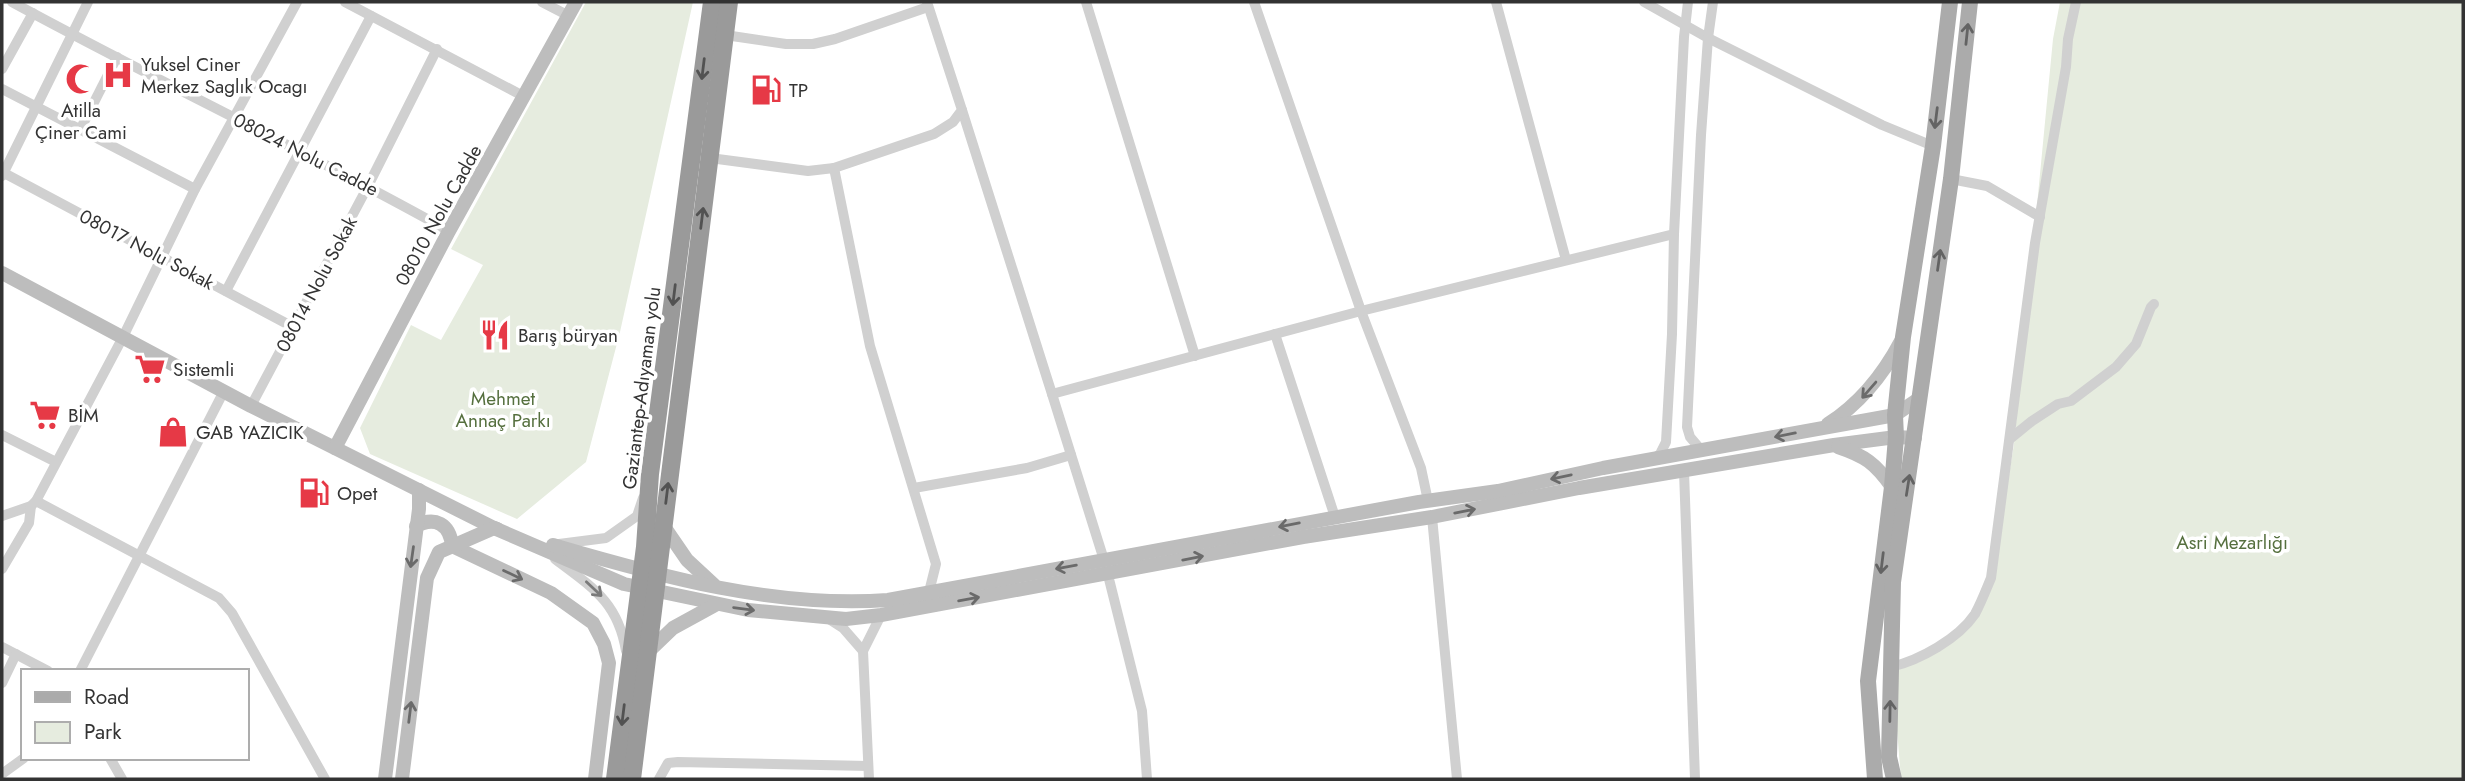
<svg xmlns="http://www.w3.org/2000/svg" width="2465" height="781" font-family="Jost,sans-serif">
<rect width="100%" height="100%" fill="#fff"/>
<g fill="#e6ecdf">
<path d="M586 2H693L620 332 586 462 517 519 370 454 360 428 411 325 441 340 483 265 451 249Z"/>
<path d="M2060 2H2463V779H1901L1892 667 1958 633 1992 580 2014 444 2053 39Z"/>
</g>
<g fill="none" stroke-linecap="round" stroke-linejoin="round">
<g stroke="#d0d0d0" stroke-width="10">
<path d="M12 2C157 81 306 151 449 231"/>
<path d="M345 2 525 97"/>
<path d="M542 2 569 16"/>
<path d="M1086 2 1195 356"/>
<path d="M1254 2 1361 311 1421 468 1428 501"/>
<path d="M1496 2 1566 260"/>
<path d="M1644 2 1708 38 1882 125 1933 146"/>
<path d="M725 35 786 44H813L835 39 928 7"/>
<path d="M2 69 33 13"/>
<path d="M2 89 195 189"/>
<path d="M962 110 1052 394 1361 311 1674 234"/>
<path d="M80 130 117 57"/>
<path d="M710 158 808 171 834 168 934 134 953 122 962 110 927 2"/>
<path d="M834 168 870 346 936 564 929 592"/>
<path d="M2 172 293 327"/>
<path d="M2 176 88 2"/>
<path d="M1951 179 1987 186 2040 217"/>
<path d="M226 291 371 16"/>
<path d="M1275 334 1335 517"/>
<path d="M1052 394 1104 560"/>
<path d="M251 406 368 186 437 49"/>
<path d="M2 435 56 462"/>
<path d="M2011 438 2032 421 2058 404 2071 401 2116 367 2136 344 2151 307 2154 304"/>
<path d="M1702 451 1690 437 1687 427 1701 135 1708 38 1713 2"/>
<path d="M1655 458 1660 454 1666 442 1672 334 1674 234 1684 37 1688 2"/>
<path d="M1684 471 1695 779"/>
<path d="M914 488 1027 468 1071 455"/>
<path d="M36 501 219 598 232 613 325 779"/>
<path d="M2 516 31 506 36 501 123 337 195 189 297 2"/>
<path d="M1432 517 1457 779"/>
<path d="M559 544 606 538 637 516 643 498"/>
<path d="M555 559C592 587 618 602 626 651"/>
<path d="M2 569 29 523 31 506"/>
<path d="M1108 575 1142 711 1147 779"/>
<path d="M829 619 843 628 863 651"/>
<path d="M2 647 48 671"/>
<path d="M1891 667C1920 660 1958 639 1975 614 1981 603 1986 590 1991 578L2035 243 2066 67 2068 39 2076 2"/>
<path d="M80 671 224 391"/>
<path d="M2 683 16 654"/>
<path d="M110 758 122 779"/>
<path d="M2 774 24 758"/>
<path d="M659 779 668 763 678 762 868 766"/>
<path d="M869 779 863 651 881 615"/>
</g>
<g stroke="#bdbdbd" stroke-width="14">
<path d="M2 273 251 406 494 528 624 584 748 610 846 619 881 615 1303 537 1432 517 1579 488 1834 445 1896 437 1915 438"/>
<path d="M1828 424C1861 403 1883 375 1901 341"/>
<path d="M1838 447C1865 456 1875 463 1892 487"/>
<path d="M335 448 449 231 576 2"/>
<path d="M663 525 687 560 714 585"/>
<path d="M416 526C435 516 450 524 452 546"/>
<path d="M553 545C662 577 774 608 888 600L1419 502 1498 491 1603 468 1895 415 1920 398"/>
<path d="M452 546 551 593 593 623 604 644 609 663 595 779"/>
<path d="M648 652 673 628 715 605"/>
<path d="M385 779 419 509V490"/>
<path d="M402 779 427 578 439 552 494 528 497 529"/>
</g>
<g stroke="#ababab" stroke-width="16">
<path d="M1875 779 1868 681 1892 487 1896 437 1895 415 1903 337 1933 146 1950 2"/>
<path d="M1894 779 1889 757 1893 582 1951 179 1970 2"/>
</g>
<g stroke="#9a9a9a" stroke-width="18">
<path d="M615 779 645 547 650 474 712 2"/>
<path d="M632 779 729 2"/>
</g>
</g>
<defs><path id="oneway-shaft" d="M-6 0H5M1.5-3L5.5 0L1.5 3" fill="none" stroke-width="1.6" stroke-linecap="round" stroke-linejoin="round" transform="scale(1.75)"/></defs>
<g stroke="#636363">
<use href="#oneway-shaft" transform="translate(1967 34) rotate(-84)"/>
<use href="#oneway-shaft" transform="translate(1936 118) rotate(97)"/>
<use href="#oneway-shaft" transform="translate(1939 260) rotate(-82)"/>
<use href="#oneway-shaft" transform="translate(1908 485) rotate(-81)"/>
<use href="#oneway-shaft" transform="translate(1882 563) rotate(97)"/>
<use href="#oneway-shaft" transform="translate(1890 711) rotate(-89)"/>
</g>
<g stroke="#525252">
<use href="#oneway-shaft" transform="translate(703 69) rotate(97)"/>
<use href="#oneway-shaft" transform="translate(702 218) rotate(-83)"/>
<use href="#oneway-shaft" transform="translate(674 295) rotate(97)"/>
<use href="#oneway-shaft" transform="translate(667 493) rotate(-83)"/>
<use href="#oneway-shaft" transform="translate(623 715) rotate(97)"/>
</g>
<g stroke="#6a6a6a">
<use href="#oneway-shaft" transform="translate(1869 390) rotate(131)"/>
<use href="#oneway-shaft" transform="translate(1785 435) rotate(169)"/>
<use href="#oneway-shaft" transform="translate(1561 477) rotate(168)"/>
<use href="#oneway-shaft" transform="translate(1465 511) rotate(-11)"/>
<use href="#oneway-shaft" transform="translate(1289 525) rotate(169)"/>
<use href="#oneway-shaft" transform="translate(412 557) rotate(98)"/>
<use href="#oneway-shaft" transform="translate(1193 558) rotate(-11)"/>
<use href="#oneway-shaft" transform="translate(1066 567) rotate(170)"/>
<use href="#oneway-shaft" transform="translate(513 575) rotate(26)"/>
<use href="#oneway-shaft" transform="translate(969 599) rotate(-10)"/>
<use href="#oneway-shaft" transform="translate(744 609) rotate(8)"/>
<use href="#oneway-shaft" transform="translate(410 712) rotate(-83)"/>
</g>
<use stroke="#7a7a7a" href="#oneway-shaft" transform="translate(594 589) rotate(43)"/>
<defs>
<g id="hospital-bare" transform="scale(2.415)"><path d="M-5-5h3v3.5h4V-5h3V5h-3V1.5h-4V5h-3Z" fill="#e63946" stroke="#fff" stroke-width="2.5" paint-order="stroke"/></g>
<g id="mosque-bare" transform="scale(2.415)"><path d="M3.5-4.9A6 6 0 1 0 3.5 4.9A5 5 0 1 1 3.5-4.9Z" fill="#e63946" stroke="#fff" stroke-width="2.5" paint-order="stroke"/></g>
<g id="fuel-bare" transform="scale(2.415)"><path d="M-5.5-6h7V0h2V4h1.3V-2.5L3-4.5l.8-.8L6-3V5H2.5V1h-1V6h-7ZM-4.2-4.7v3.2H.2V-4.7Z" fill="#e63946" stroke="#fff" stroke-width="2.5" paint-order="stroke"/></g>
<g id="restaurant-bare" transform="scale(2.415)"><path d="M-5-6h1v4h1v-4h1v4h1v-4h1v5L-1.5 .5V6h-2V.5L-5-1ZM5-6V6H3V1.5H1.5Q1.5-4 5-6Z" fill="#e63946" stroke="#fff" stroke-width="2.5" paint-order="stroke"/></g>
<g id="supermarket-bare" transform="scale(2.415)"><path d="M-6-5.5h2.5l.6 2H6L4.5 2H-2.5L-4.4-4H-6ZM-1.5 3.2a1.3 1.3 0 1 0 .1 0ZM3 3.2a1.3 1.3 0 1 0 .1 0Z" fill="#e63946" stroke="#fff" stroke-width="2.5" paint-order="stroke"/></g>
<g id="shop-bare" transform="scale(2.415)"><path d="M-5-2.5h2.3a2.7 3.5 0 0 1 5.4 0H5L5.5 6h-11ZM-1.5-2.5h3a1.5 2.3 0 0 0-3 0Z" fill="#e63946" stroke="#fff" stroke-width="2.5" paint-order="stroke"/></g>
</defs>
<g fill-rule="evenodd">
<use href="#hospital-bare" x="118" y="75"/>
<use href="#mosque-bare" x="81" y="79"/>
<use href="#fuel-bare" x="766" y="90"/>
<use href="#restaurant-bare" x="495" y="335"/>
<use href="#supermarket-bare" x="150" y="369"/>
<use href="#supermarket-bare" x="45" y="415"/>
<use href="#shop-bare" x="173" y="432"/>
<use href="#fuel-bare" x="314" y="493"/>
</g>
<g text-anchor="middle" stroke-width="7" stroke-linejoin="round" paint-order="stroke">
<g font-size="19" fill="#333" stroke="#fff" text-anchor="start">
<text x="141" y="71">Yuksel Ciner<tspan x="141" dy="22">Merkez Saglık Ocagı</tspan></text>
<text x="789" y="97">TP</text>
<text x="81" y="117" text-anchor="middle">Atilla<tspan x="81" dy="22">Çiner Cami</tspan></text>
<text x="518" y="342">Barış büryan</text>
<text x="173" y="376">Sistemli</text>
<text x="68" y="422">BİM</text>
<text x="196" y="439">GAB YAZICIK</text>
<text x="337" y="500">Opet</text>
</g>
<g font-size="19" fill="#333" stroke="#fff">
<text transform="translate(306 154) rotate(27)" y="7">08024 Nolu Cadde</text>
<text transform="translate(438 215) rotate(-61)" y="7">08010 Nolu Cadde</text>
<text transform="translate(147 249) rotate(28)" y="7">08017 Nolu Sokak</text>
<text transform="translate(316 284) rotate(-62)" y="7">08014 Nolu Sokak</text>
<text transform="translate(641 388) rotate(-83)" y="7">Gaziantep-Adıyaman yolu</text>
</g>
<g font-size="19" fill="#56703f" stroke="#fff">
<text x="503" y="405">Mehmet<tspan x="503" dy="22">Annaç Parkı</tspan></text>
<text x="2232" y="549">Asri Mezarlığı</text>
</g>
</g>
<rect width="2465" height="781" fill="none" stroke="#333333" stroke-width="7"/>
<rect x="21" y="669" width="228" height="91" fill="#ffffff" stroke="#adadad" stroke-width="2"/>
<rect x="35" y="692" width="35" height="10" fill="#ababab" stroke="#adadad" stroke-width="2"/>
<text x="84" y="704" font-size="21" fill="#333333">Road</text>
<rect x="35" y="722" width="35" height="21" fill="#e6ecdf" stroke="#adadad" stroke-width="2"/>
<text x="84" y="739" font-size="21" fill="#333333">Park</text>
</svg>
